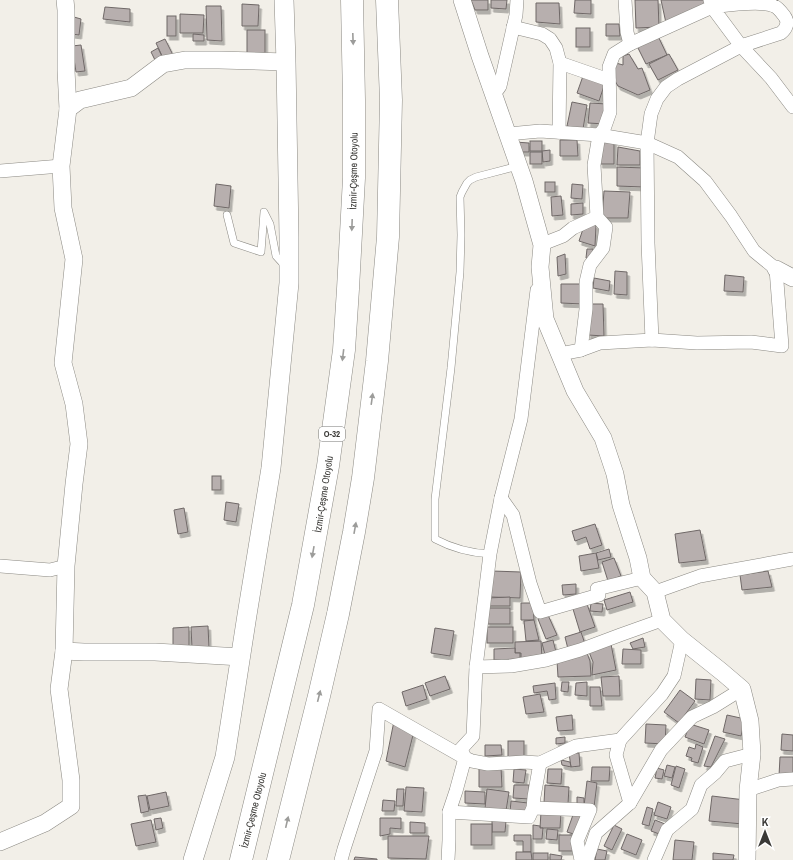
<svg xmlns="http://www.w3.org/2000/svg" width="793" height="860" font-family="'Archivo Narrow',sans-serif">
<defs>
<filter id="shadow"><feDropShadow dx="2.5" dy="4" stdDeviation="0" flood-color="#0004"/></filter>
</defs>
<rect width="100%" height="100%" fill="#f2efe8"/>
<g fill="#b7afae" stroke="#6f6867" filter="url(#shadow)">
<path d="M471 0H488V10H475Z"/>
<path d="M491 0H507L506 9 491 8Z"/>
<path d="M575 0H591V14L574 13Z"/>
<path d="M635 0H658L659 27 636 28Z"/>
<path d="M661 0H704L707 6 666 23Z"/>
<path d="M536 3H559L560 24 536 22Z"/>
<path d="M242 4 259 5 258 26H242Z"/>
<path d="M206 6H221L222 41 207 40Z"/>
<path d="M105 7 130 9V22L103 19Z"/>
<path d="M180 14 204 15 203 33H180Z"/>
<rect x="167" y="16" width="9" height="20"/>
<path d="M74 17 81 19 79 35 72 34Z"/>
<path d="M606 24H619L620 36H606Z"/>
<rect x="576" y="28" width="14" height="19"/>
<rect x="247" y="30" width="18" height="23"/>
<path d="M193 34 204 35V41H193Z"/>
<path d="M658 36 667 55 646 64 637 46Z"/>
<path d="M165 39 174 57 165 62 156 43Z"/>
<path d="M81 45 85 71 76 72 72 46Z"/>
<path d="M158 48 164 61 157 64 151 52Z"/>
<path d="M629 54 638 69 642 68 650 90 638 95 618 86 612 76 616 63 623 65V56Z"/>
<path d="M669 54 678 70 658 80 649 64Z"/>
<path d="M583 76 605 83 599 101 577 93Z"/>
<path d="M572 102 587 105 583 129 567 126Z"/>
<path d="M590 103 607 104 605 124 588 123Z"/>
<path d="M560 140H577L578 156H560Z"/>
<path d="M599 140H614V164H600Z"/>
<rect x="530" y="141" width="12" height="10"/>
<path d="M515 142 529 143V152H515Z"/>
<path d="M618 147 640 151V165H617Z"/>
<path d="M550 150V161L543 162 542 151Z"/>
<rect x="530" y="152" width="12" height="12"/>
<path d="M617 167 645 168 644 187 617 186Z"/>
<rect x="545" y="182" width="10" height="10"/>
<path d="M216 184 231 186 229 208 214 206Z"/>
<path d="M572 184 583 185 582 199 571 198Z"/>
<path d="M604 191 630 192 628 218H602Z"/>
<path d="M561 196 563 215 552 216 551 197Z"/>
<path d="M583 203V214L571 215V204Z"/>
<path d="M585 223 596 225 595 246 579 241Z"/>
<path d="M587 249H593L592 259 586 258Z"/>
<path d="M565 254 566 274 558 276 557 257Z"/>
<path d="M615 271 627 272V295L614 294Z"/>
<path d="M725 275 744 277 743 292 724 291Z"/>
<path d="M594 278 610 281 609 291 593 288Z"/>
<path d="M561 284H583V304L561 303Z"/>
<path d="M589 304H603L604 336 588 335Z"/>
<rect x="212" y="476" width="9" height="14"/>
<path d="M226 502 239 504 236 522 224 520Z"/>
<path d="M184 508 188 532 178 534 174 510Z"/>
<path d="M595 524 602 545 590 549 586 537 575 541 572 531Z"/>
<path d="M700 530 706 560 679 563 675 534Z"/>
<path d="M609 549 611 557 598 560 596 553Z"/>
<path d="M596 553 599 568 581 571 579 556Z"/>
<path d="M614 558 621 576 608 581 602 562Z"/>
<path d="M492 571 521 572 520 598 491 597Z"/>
<path d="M768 571 772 587 742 590 740 575Z"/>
<path d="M576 584V594L563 595 562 585Z"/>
<path d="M630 592 633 602 607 610 604 600Z"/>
<path d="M510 597V606H487V598Z"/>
<path d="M521 603H533L534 620H521Z"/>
<path d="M591 603 603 604 602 612 590 611Z"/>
<path d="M587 604 595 627 580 632 573 609Z"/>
<rect x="487" y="608" width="23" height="16"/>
<path d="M548 615 557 635 546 639 538 619Z"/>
<path d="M534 620 539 640 526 641 524 621Z"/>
<path d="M208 626 209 648H192L191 627Z"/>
<path d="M189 627V648L173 649V628Z"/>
<rect x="487" y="627" width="26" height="16"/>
<path d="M435 628 454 631 450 656 431 653Z"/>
<path d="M581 632 585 644 568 649 565 637Z"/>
<path d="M643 638 645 647 633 649 630 643Z"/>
<path d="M553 640 556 652 545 655 542 643Z"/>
<path d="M541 641 542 658H521V653H515V642Z"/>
<path d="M611 644 616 670 592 675 593 662 589 652Z"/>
<path d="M515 648V653H520V659L494 660V649Z"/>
<path d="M623 649 641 650V664H622Z"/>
<path d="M587 653 590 661 591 676 558 677 557 661Z"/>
<path d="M445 676 450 689 430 696 425 683Z"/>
<path d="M619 676 620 696H603L601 677Z"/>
<path d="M696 679 711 680 710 700 695 699Z"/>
<path d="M562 682H569L568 692 561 691Z"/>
<path d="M587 682V696L575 695 576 683Z"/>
<path d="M555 683 556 699 549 700 547 691 534 693 533 686Z"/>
<path d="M423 685 427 699 406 706 402 692Z"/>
<path d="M590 687H600L602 706H590Z"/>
<path d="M680 690 695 701 679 723 664 712Z"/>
<path d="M540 694 544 712 526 714 523 697Z"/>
<path d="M572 715 573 730 558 731 556 717Z"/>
<path d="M727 715 745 719 741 736 723 732Z"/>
<path d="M394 721 414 731 405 767 386 761Z"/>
<path d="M646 724 666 725 665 744 645 743Z"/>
<path d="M690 724 709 730 704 744 685 737Z"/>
<path d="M782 734 793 735V751L781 750Z"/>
<path d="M715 736 725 739 711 767 704 766Z"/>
<path d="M565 737V743L556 744V738Z"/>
<rect x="508" y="741" width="16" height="17"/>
<path d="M696 744 703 747 698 763 691 761 692 758 686 756 689 747 695 749Z"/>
<path d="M485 745H501L502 755 485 756Z"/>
<path d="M569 753H579L580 766 571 767Z"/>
<path d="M780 757H793V776H779Z"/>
<path d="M561 760 570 762 571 767 562 765Z"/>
<path d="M667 765 675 767 672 778 664 776Z"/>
<path d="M676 766 685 769 679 788 671 785Z"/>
<path d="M479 767H501L502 787H479Z"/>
<path d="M592 767H610L609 781H591Z"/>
<path d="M657 768 664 770 662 779 655 778Z"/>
<path d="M514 769 526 770 524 783 513 782Z"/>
<path d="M548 769H562L561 784 547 783Z"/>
<path d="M587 781 597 783 594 807 584 806Z"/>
<path d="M514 785H529V799L513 798Z"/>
<path d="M545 785 569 787 568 804 544 803Z"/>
<path d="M406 787 424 788 422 812 404 811Z"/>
<path d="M397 789H404L403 806H396Z"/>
<path d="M487 789 509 792 506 811 485 808Z"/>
<path d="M465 791 485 792V804L465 803Z"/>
<path d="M166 792 169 806 150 810 147 796Z"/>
<path d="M146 795 149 811 141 813 138 796Z"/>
<path d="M712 796 745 800 743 824 709 821Z"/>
<path d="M577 797 584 798V806L577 805Z"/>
<path d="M383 800 395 801 394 811H382Z"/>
<path d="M511 801 528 803 527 813 510 812Z"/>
<path d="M658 802 671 807 667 819 654 815Z"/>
<path d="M647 807 653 809 649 826 642 824Z"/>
<path d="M541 812 561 813 560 828H540Z"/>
<path d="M574 812 584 816 577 835 567 832Z"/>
<path d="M161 818 163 828 156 830 154 819Z"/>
<path d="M380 818H401V829L390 828V834L380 836Z"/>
<path d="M151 820 156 842 136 846 131 824Z"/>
<path d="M492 820 506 821 505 832H492Z"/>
<path d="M655 820 665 824 662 835 651 831Z"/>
<path d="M410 822 425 823V833H410Z"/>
<rect x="471" y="824" width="21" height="21"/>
<path d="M533 825 540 826V828H543L542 839H533Z"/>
<path d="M614 825 622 829 612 850 604 846Z"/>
<path d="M547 829 558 830 557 840 546 839Z"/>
<path d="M627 834 642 840 636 855 621 849Z"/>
<path d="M514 835H531V852H523V841H514Z"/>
<rect x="559" y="835" width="14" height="16"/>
<path d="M388 836H429L426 859 388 858Z"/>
<path d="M675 840 694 842 692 860H673Z"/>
<path d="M597 849 607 851 605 860H595Z"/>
<path d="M516 852H531L532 860H516Z"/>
<rect x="533" y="853" width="15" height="7"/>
<path d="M713 853 734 855 733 860H713Z"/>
<path d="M550 854 562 856 561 860H550Z"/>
<path d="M355 857 377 859V860H354Z"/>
</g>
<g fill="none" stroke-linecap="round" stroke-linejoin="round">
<g stroke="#8b8983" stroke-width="8">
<g id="service">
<path d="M227 215 234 243 261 252 264 212 270 224 276 256 286 267"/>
<path d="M490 554C470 553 452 548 435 539V499L451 368 460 272 461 235 460 197 462 192 467 183 470 180 476 177 518 166"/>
</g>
</g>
<g stroke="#8b8983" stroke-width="14">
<g id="minor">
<path d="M625 0 627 32 630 44 712 7 710 0"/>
<path d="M513 27 542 34 550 39 556 48 560 63 559 132"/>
<path d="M560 63 609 80"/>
<path d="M493 93 498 89 500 86 516 15 517 0"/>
<path d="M507 134 540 131 599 135 647 143 678 157 705 181 731 216 754 251 776 269 782 346 751 342 697 343 652 340 600 343 581 350 560 354"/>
<path d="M0 171 61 166"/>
<path d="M542 245 545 243 563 236 573 228 597 217"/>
<path d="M652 340 648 243 647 143 651 114 657 99 666 87 678 79 741 46 781 33C786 29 789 23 785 17 782 13 779 8 774 6 761 0 728 5 712 7L741 46 771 78 793 107"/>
<path d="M581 350 586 309V282L590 265 603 248 606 227 597 217 594 165 599 135 604 129 610 112 609 67 614 54 630 44"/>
<path d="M501 498 513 515 530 583 540 612 599 595 597 589 642 578"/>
<path d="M0 566 50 570 66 566"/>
<path d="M655 592 700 576 793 559"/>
<path d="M476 667 511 666 546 660 580 650 620 635 662 620"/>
<path d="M620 740 616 755 630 803"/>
<path d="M748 790 778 780 793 779"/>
<path d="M533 808 590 810 577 841 581 860"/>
<path d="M449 812 529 817 533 808 534 797 540 763"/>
<path d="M341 860 344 849 376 751 379 709 465 758 472 761 488 764 524 762 540 763 576 746 620 740 662 694 674 676 682 640"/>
<path d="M448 860 449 840V812L456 791 465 758 461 749 473 736 476 667 490 554 501 498 521 419 537 290"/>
<path d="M587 860 596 833 630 803 661 750 692 717 713 707 742 689"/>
<path d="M654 860 667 830 692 809 701 785 715 773 725 761 752 754"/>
</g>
</g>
<g stroke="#8b8983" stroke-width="18">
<g id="tertiary">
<path d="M65 0 66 10V70L68 109"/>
<path d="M462 0 480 56 524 181 531 206 542 245 540 267 545 319 575 391 603 438 615 474 621 505 638 558 642 578 655 592 662 620 682 640 722 672 742 689 750 721 752 754 748 790 747 860"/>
<path d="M776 269 793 278"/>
<path d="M241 657 155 652H84L64 651 66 566 74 484 79 444 74 404 63 363 74 259 63 208 61 166 68 109 80 100 131 88 163 64 185 60H219L286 62"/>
<path d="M0 842 45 823 71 806V780L59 689 64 651"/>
</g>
</g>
<g stroke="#8b8983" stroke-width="20">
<path id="secondary" d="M193 860 225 757 247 615 271 468 289 283V237L286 62 284 0"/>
</g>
<g stroke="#8b8983" stroke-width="23">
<g id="motorway">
<path d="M241 860 303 605 328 466 344 350 348 289 354 178V100L352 0"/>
<path d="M278 860 319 696 338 614 354 532 363 478 377 361 388 237 391 100 387 0"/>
</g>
</g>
<use href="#service" stroke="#fff" stroke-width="7"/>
<use href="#minor" stroke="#fff" stroke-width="13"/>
<use href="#tertiary" stroke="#fff" stroke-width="17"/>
<use href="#secondary" stroke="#fff" stroke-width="19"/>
<use href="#motorway" stroke="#fff" stroke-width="22"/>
</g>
<defs><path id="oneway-solid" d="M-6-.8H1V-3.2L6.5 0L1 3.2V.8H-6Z"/></defs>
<g fill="#9c9c9a">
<use href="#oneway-solid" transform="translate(353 39) rotate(88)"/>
<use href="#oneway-solid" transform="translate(352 225) rotate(92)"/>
<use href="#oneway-solid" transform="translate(343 355) rotate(97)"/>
<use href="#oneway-solid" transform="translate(372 399) rotate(-82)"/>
<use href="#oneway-solid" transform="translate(355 528) rotate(-80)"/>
<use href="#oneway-solid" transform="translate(313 552) rotate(100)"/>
<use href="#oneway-solid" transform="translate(319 696) rotate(-76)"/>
<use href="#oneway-solid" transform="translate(287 822) rotate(-77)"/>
</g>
<g text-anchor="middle" stroke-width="3" stroke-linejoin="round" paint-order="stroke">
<rect fill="#fff" stroke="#757472" stroke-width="1" x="319" y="427" width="26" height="14" rx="3"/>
<g font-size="9" font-weight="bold" fill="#3a3936">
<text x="332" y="437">O-32</text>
</g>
<g font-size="10" fill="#3a3936" stroke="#fff">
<text transform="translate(353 171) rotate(-89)" y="4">İzmir-Çeşme Otoyolu</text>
<text transform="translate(323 494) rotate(-81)" y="4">İzmir-Çeşme Otoyolu</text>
<text transform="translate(253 810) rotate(-76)" y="4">İzmir-Çeşme Otoyolu</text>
</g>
</g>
<g transform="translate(765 832)" stroke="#ffffff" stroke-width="3" paint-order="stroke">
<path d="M0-3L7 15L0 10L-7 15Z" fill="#3a3936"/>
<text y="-6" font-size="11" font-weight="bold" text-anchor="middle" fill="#3a3936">K</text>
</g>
</svg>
